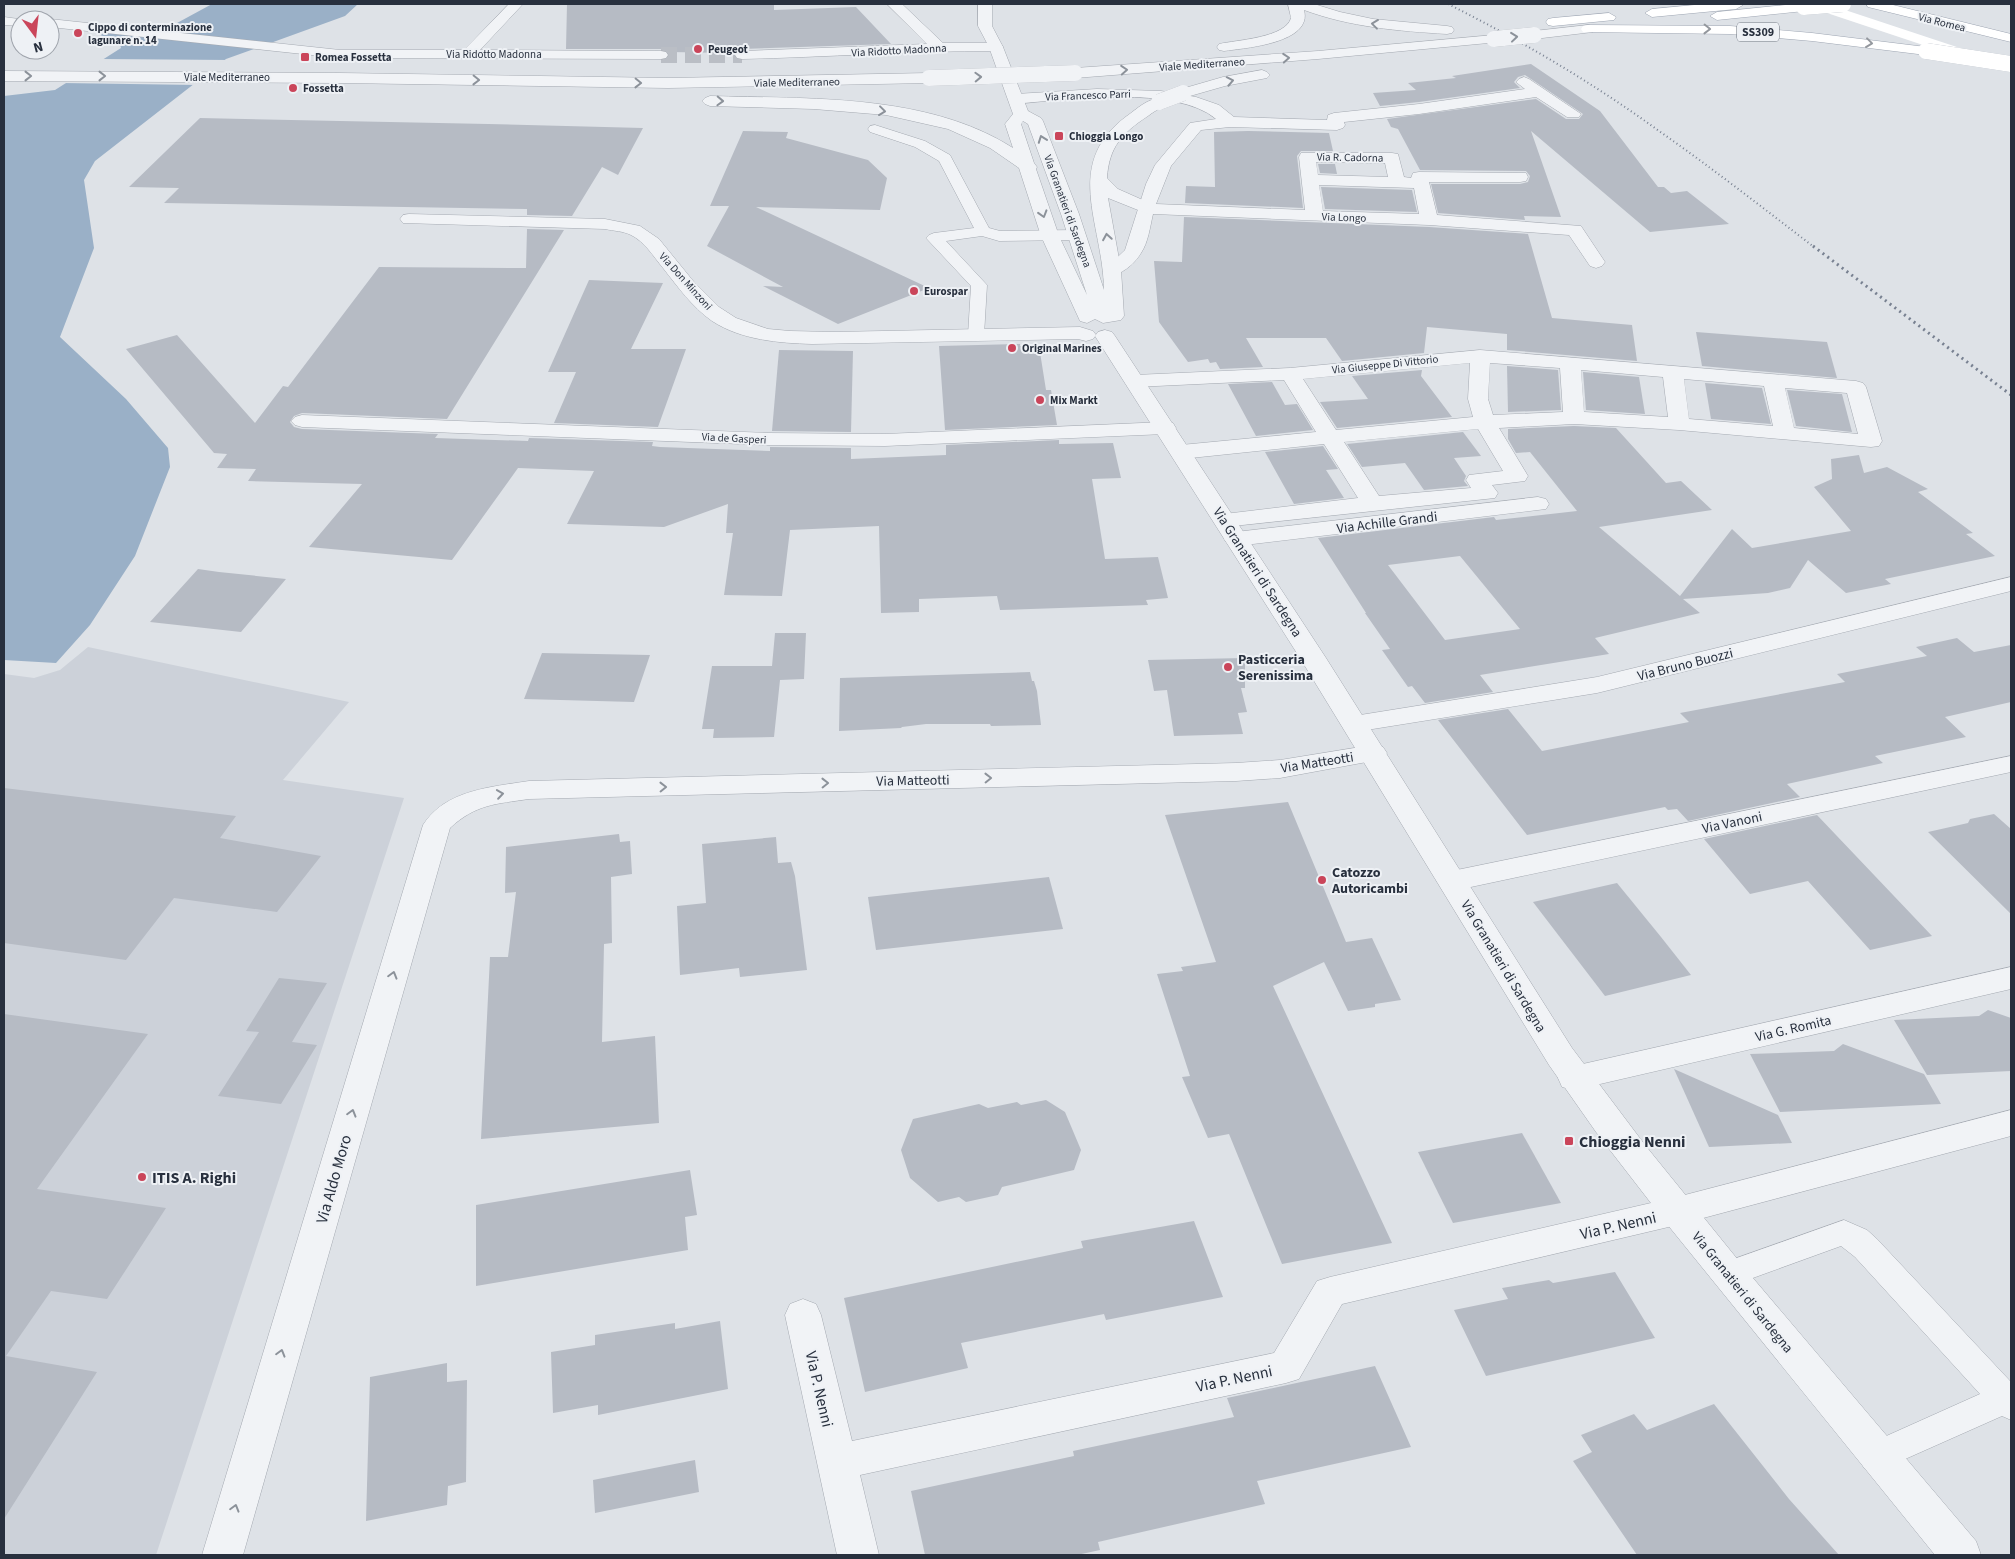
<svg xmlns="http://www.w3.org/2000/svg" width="2015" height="1559" font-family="'Source Sans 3',sans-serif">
<rect width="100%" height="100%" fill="#dee2e7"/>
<path fill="#ccd1d9" d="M88 647 349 702 283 780 404 798 156 1555H4V674L34 678 60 670Z"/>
<path fill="#9ab0c7" d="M212 4H358L345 16 226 59 95 161 84 180 94 248 60 337 126 399 168 448 170 467 135 556 90 625 56 663 4 660V96L55 90 121 48 120 44 114 40 100 35 126 24 166 29Z"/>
<path fill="#dee2e7" d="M101 59 230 60 197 85 62 83Z"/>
<g fill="#b6bbc4" fill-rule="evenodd">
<path d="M567 4H774V10L856 7 891 44 742 49 732 53 668 52 661 49H566Z"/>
<path d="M1531 64 1600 111 1658 187H1664L1671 193 1687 191 1729 224 1650 232 1531 131 1561 217 1524 216 1525 220 1438 213 1431 184H1520L1528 182 1530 176 1526 171 1420 170 1398 129 1391 127 1387 119 1536 99 1566 119H1579L1583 114 1525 75 1518 77 1514 82 1520 88 1419 102 1380 106 1373 93 1416 90 1408 83 1456 78 1452 76Z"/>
<path d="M200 118 488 124 643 128 618 175 602 167 572 216 527 215V209L164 203 179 188 129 187Z"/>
<path d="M743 131 788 132 786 138 868 160 887 178 880 210 756 207 929 288 838 324 763 286 783 287 707 246 729 206H710Z"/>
<path d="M1248 131 1329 133 1333 151H1301L1297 156 1303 208 1185 203 1186 186 1215 187 1214 132Z"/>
<path d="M1318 164H1335L1337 174 1320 173Z"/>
<path d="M1321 187 1412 190 1417 212 1325 209Z"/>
<path d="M1184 217 1429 227 1528 234 1552 318 1632 325 1637 361 1507 350V334L1427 327 1424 353 1342 361 1326 338H1246L1263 367 1220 369 1216 362 1210 363 1208 359 1188 362 1159 322 1154 261 1182 262Z"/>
<path d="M527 229 564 230 447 419 302 413 294 416 290 422 294 427 302 429 438 434 435 438 528 441 529 438 653 442 652 446 660 447 770 451V447L851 448V459L946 455V445L1059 440V444L1113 443 1121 478 1092 479 1105 559 1158 557 1168 598 1146 600 1148 605 1000 610 997 596 919 599V612L881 613 879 526 790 530 782 596 724 595 733 533H726L728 504 664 527 567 524 594 471 518 468 452 560 309 547 362 484 248 481 256 469 217 468 227 454 214 453 126 349 177 335 255 423 283 386 288 387 379 267 526 268Z"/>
<path d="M589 280 663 283 631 349H686L658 427 554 423 576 372H548Z"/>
<path d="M1696 332 1827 342 1837 378 1702 366Z"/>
<path d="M1020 344V346H1039L1046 390H1051L1057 425 945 430 939 346Z"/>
<path d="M779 350 853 351 851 432 772 431Z"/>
<path d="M1507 366 1558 370 1561 410 1508 412Z"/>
<path d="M1422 370 1421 376 1452 417 1337 428 1320 402 1368 399 1352 376Z"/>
<path d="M1583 372 1639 377 1645 414 1586 410Z"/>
<path d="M1272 382 1285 405 1297 404 1313 430 1256 436 1228 384Z"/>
<path d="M1705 383 1762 388 1771 424 1711 419Z"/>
<path d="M1787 390 1842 394 1852 432 1796 426Z"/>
<path d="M1574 426 1616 428 1666 483 1681 481 1712 510 1599 527 1680 596 1732 529 1752 548 1851 531 1814 487 1832 479 1831 459 1859 455 1864 473 1887 467 1928 489 1918 492 1973 533 1966 534 1995 556 1885 579 1891 584 1846 593 1808 560 1790 588 1768 593 1683 599 1700 613 1595 638 1609 654 1480 675 1493 692 1425 703 1412 686 1408 687 1382 650 1390 649 1365 613H1366L1318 538 1494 517 1496 520 1577 511 1530 452 1516 453 1508 439V429ZM1460 556 1520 629 1445 640 1388 565Z"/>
<path d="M1463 432 1481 456 1454 458 1466 476 1464 481 1468 486 1424 490 1405 463 1362 467 1347 444Z"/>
<path d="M1323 446 1338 469 1326 470 1344 498 1294 504 1265 452Z"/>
<path d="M198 569 219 572 286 579 241 632 150 622Z"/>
<path d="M775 633H806L804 679 780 680 774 737 713 738 714 729H702L712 666H772Z"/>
<path d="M1957 638 1974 652 2011 645V702L1945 717 1966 737 1875 756 1883 763 1787 784 1800 797 1688 821 1677 809 1668 810 1665 807 1527 835 1438 720 1508 709 1542 751 1689 722 1680 713 1845 682 1837 674 1927 656 1916 647Z"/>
<path d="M542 653 650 655 634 702 524 699Z"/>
<path d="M1245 658V688H1241L1247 712 1238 713 1243 734 1174 736 1167 690 1154 691 1148 660Z"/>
<path d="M1030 672 1032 681H1034L1037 691 1041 725 991 726 990 724H926L902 727 901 728 839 731 840 678Z"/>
<path d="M4 788 236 816 220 838 321 856 277 912 174 898 126 960 4 943Z"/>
<path d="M1288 802 1346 942 1372 938 1401 1000 1375 1004V1007L1348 1011 1324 962 1273 986 1392 1243 1282 1264 1229 1134 1208 1138 1182 1077 1190 1076 1157 974 1183 971 1181 967 1216 962 1165 815Z"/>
<path d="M1994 814 2011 829V914L1928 832 1968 823 1970 819Z"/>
<path d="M1817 815 1932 936 1870 950 1808 881 1750 894 1704 839Z"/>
<path d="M619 834 620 842 630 841 632 874 611 877 612 943 604 944 602 1042 655 1036 659 1123 481 1139 490 957H508L516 892 505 893 506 847Z"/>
<path d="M776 837 778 863 791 862 795 876 807 970 740 977 739 968 680 975 677 906 706 903 702 844Z"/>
<path d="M1049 877 1063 929 876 950 868 897Z"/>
<path d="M1617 883 1661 937 1691 975 1605 996 1533 902Z"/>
<path d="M279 978 327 983 292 1042 317 1045 281 1104 218 1096 259 1032 246 1031Z"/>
<path d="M1988 1010 2011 1018V1071L1927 1075 1894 1020 1979 1016Z"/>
<path d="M4 1014 148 1034 37 1189 166 1208 107 1299 51 1291 6 1356 97 1372 4 1519Z"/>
<path d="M1843 1044 1924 1074 1941 1104 1780 1112 1750 1054 1834 1051Z"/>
<path d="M1674 1069 1778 1115 1792 1143 1709 1147Z"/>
<path d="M1046 1100 1065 1112 1081 1150 1074 1170 1002 1187 998 1195 966 1202 959 1197 938 1202 910 1178 901 1150 913 1119 979 1104 988 1108 1017 1102 1021 1105Z"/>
<path d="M1522 1133 1561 1203 1453 1223 1418 1152Z"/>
<path d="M690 1170 697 1215 685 1217 688 1250 476 1286V1205Z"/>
<path d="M1194 1221 1223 1297 1106 1320 1104 1314 961 1343 968 1368 865 1392 844 1298 1083 1248 1081 1241Z"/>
<path d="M1615 1272 1655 1338 1486 1376 1454 1310 1508 1299 1502 1288 1549 1280 1553 1283Z"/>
<path d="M720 1321 728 1389 598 1415V1405L553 1413 551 1352 595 1345V1335L675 1323V1329Z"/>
<path d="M447 1363V1382L467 1380 466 1482 448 1486 447 1505 366 1521 370 1377Z"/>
<path d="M1375 1366 1411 1447 1257 1481 1265 1504 1098 1542 1100 1550 1077 1555H925L911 1491 1074 1456 1073 1451 1234 1417 1227 1398Z"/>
<path d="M1714 1404 1789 1499 1839 1555H1637L1573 1461 1592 1452 1581 1435 1634 1414 1647 1430Z"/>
<path d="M695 1460 699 1492 595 1513 593 1480Z"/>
</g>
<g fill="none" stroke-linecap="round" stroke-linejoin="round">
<path stroke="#babec5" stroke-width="16" stroke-dasharray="16 8" stroke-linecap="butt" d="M661 55H742"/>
<g stroke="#a4a9b1" stroke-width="1">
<g id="service">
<path d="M875 125 925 141 950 155 989 228 1000 231 1077 230 1082 232 1085 235 1082 238 1077 240 999 241 982 236 946 241 987 285 984 335 982 339H970L968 335 971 286 926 238 929 235 934 233 974 228 939 161 915 147 870 132 868 129 870 126Z"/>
<path d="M1844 1220 1867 1230 1877 1239 2011 1382V1420L2002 1416 1876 1472 1864 1468 1859 1457 1864 1446 1980 1394 1855 1257 1841 1246 1728 1287 1717 1283 1712 1274 1717 1265Z"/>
</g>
</g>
<g stroke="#a4a9b1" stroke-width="1">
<g id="minor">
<path d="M509 4H523L480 50 661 51 666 52 668 55 666 58 661 59 340 58 50 27V20H45L50 19 340 50H464Z"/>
<path d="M887 4H902L943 43H996L1001 44 1003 47 1001 50 996 51C911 51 827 57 742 59L737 58 735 55 737 52 742 51 927 44Z"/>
<path d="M4 17 26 20H20V26L4 25Z"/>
<path d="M1524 77 1529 79 1581 114 1579 117H1567L1536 97 1419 114 1344 122 1345 125 1343 128 1337 130 1230 127 1201 130 1171 166 1156 204 1305 210 1299 157 1301 153H1392L1398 154 1404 177 1411 178 1413 173 1419 172 1526 173 1528 177 1526 181 1520 182H1429L1437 215 1581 226 1605 262 1602 266 1596 268 1590 266 1569 235 1429 225 1153 214C1150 227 1148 243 1141 253 1134 265 1118 278 1105 275L1103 271 1125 250 1146 184 1155 165 1190 123 1216 119C1176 85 1067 99 1016 104L1011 102 1008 99 1011 96 1016 94 1097 89 1161 91 1196 97 1219 105 1234 117 1327 120 1328 115 1334 113 1419 104 1525 89 1516 82 1519 79ZM1316 162 1385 163 1388 177 1318 175ZM1319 185 1414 188 1419 214 1323 211Z"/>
<path d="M409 214 605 219 640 226 659 239 694 282 719 307 736 318 768 329 790 331 834 332 1080 327 1093 331 1096 335 1093 339 1086 341 1078 339 812 344C779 343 741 340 712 321 692 307 678 287 663 268 653 256 645 242 631 235 623 231 614 231 605 229L403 223 400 219 403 215Z"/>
<path d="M1480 350 1856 381 1863 383 1866 387 1882 441 1879 446 1871 447 1679 430 1574 424 1499 428 1528 476 1525 481 1492 485 1498 493 1495 498 1224 527 1216 525 1213 520 1216 515 1358 498 1324 444 1181 459 1173 457 1170 452 1173 447 1181 445 1316 432 1284 380 1135 387 1128 385 1125 381 1128 377 1135 375 1290 368ZM1470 363 1468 399 1473 417 1336 430 1303 379ZM1490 363 1560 368 1563 412 1493 415 1488 399ZM1581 370 1663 377 1668 417 1584 412ZM1684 379 1764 386 1773 426 1689 419ZM1785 388 1847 393 1858 434 1794 428ZM1478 429 1503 471 1469 475 1466 480 1471 488 1379 496 1344 442Z"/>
<path d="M302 415 768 433 885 434 1165 422 1173 423 1176 428 1173 433 1165 434 885 446 768 445 302 427 295 425 291 421 295 417Z"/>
<path d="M1538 497 1546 499 1549 504 1546 509 1236 546 1228 544 1224 539 1228 534 1236 532Z"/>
<path d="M2011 577V591L1597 693 1354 732 1345 730 1341 724 1345 718 1354 716 1597 677Z"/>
<path d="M1373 745 1383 747 1387 753 1383 759 1280 778 1236 781 529 799C496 804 476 804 450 828L243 1555H202L423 825C445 790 491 787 529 781L1236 763 1280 760Z"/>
<path d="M2011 756V772L1452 891 1442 888 1437 881 1442 874 1452 871Z"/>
<path d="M2011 967V989L1574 1090 1562 1087 1558 1078 1562 1069 1574 1066Z"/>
<path d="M2011 1110V1136L1677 1225 1342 1304 1299 1379 1286 1383 860 1475 879 1555H837L785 1315 790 1304 803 1299 816 1304 821 1315 852 1441 1274 1353 1317 1281 1330 1277 1677 1197Z"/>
</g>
</g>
<g stroke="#a4a9b1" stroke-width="1">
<g id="tertiary">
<path d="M978 4H992V26L1003 47 1028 111 1041 118 1043 121 1079 214 1104 290C1103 222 1060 162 1131 113 1140 106 1152 96 1164 99L1167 102C1162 108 1154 111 1148 116 1122 133 1109 147 1107 178L1118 189 1154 205 1157 209 1154 213 1148 214 1108 198 1121 270 1124 316 1121 320 1103 323 1095 319 1087 323 1080 321 1041 236 1019 168 990 148 948 129 886 115 814 109 710 106 705 104 702 101 705 98 710 96C808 99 927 93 1013 148L1005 124 1013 114 989 47 978 26ZM1023 121 1028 124 1061 214 1087 295 1059 236 1036 169 1037 167 1034 163 1021 124Z"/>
<path d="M1288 4H1314L1340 12 1373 19 1447 26 1452 27 1454 30 1452 33 1447 34C1398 31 1350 27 1304 10 1313 43 1246 48 1224 51L1219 50 1217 47 1219 44C1236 40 1286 38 1291 18Z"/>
<path d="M1588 25 1593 26 1595 29 1593 32 1534 39 1529 38 1527 35 1529 32 1534 31Z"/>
<path d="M1494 35 1499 36 1501 39 1499 42 1318 59 1075 78 1070 76 1067 73 1070 70 1075 68 1318 51Z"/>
<path d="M1262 70 1267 72 1270 75 1267 78 1225 86 1183 98 1178 96 1175 93 1178 90 1223 77Z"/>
<path d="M4 71 340 73 668 78 929 73 934 75 937 78 934 81 929 83 668 88 340 83 4 81Z"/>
<path d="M1105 330 1112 332 1115 336 1326 658 1572 1048 1645 1145 1747 1271 1976 1541 1981 1555H1935L1671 1229 1596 1132 1549 1065 1300 658 1095 336 1098 332Z"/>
</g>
</g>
<g stroke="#9ea6b3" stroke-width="1">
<g id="primary">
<path d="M1705 4 1743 5 1736 9 1652 17 1645 13 1652 9Z"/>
<path d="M1795 4H1808L1811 7 1804 11 1717 20 1710 16 1717 12Z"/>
<path d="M1866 4H1889L2011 34V42L1868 7Z"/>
<path d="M1609 13 1616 17 1614 20 1553 26 1548 25 1546 22 1548 19 1553 18Z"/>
<path d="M1588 25 1730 26 1812 33 1926 47 1931 48 1933 51 1931 54 1926 55 1812 41 1730 34 1583 32 1581 29 1583 26Z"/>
</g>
</g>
<use href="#service" fill="#f1f3f6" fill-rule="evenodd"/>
<use href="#minor" fill="#f1f3f6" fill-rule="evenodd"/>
<use href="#tertiary" fill="#f1f3f6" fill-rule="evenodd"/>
<path fill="#fff" fill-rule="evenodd" d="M1807 4H1827L1984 56 1986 59 1984 62H1974L1809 7Z"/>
<use href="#primary" fill="#fff" fill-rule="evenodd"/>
<path stroke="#788191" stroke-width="2" stroke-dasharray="1 3" stroke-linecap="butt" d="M1448 4C1522 41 1593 83 1659 131 1712 168 1763 208 1814 247"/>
<path stroke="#788191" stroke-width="3" stroke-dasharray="2 4" stroke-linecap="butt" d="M1813 246 2011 395"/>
<g stroke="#a4a9b1" stroke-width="16" stroke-linecap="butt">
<g id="tertiary-bridge">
<path d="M1494 39 1534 35"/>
<path d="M929 78 1075 73"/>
<path d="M1159 102 1183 93"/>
</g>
</g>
<g stroke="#9ea6b3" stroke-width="16" stroke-linecap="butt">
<g id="primary-bridge">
<path d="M1804 7 1843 4"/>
<path d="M1926 51 2011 64"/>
</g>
</g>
<use href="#tertiary-bridge" stroke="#f1f3f6" stroke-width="16"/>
<use href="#primary-bridge" stroke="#fff" stroke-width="16"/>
</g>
<defs><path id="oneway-chevron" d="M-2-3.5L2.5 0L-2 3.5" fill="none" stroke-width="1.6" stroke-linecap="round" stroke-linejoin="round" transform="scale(1.25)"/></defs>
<g stroke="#8c929a">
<use href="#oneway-chevron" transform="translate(1375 24) rotate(-173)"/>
<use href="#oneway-chevron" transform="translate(1514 37) rotate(-6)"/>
<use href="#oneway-chevron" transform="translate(1286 58) rotate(-4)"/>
<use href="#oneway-chevron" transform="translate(1124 70) rotate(-4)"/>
<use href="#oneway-chevron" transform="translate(28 76)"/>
<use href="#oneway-chevron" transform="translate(102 76)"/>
<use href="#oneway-chevron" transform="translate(978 77) rotate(-2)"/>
<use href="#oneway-chevron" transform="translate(476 80) rotate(1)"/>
<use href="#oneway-chevron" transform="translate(1230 81) rotate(-11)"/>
<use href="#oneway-chevron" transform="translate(638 83) rotate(1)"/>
<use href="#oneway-chevron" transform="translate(720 101) rotate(2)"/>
<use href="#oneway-chevron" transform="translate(882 111) rotate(7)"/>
<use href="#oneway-chevron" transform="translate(1042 139) rotate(-110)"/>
<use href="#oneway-chevron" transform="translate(1043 214) rotate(73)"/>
<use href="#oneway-chevron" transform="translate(1107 237) rotate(-99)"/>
<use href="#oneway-chevron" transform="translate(988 778) rotate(-1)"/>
<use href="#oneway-chevron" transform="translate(825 783) rotate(-1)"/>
<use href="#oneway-chevron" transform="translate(663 787) rotate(-1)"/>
<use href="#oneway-chevron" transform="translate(500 794) rotate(-8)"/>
<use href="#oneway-chevron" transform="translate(393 975) rotate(-74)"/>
<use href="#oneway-chevron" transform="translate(352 1113) rotate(-74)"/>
<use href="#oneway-chevron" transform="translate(281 1353) rotate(-74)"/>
<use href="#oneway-chevron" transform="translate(235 1508) rotate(-74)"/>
</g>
<g stroke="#94989e">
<use href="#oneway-chevron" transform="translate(1707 29) rotate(1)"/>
<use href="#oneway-chevron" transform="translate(1869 43) rotate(7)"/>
</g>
<g fill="#ca455a" stroke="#eef1f5" stroke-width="2">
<circle cx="78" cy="33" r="5"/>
<circle cx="698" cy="49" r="5"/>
<rect x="300" y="52" width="10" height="10" rx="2.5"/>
<circle cx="293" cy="88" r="5"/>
<rect x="1054" y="131" width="10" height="10" rx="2.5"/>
<circle cx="914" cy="291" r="5"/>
<circle cx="1012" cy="348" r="5"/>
<circle cx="1040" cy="400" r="5"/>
<circle cx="1228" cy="667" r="5"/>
<circle cx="1322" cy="880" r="5"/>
<rect x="1564" y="1136" width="10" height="10" rx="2.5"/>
<circle cx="142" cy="1177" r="5"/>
</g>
<g text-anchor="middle" stroke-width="4" stroke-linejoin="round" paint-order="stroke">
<g font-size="11" fill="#28303e" stroke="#eef1f5">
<text transform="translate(1942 22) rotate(14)" y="4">Via Romea</text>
<text transform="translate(899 50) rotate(-3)" y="4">Via Ridotto Madonna</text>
<text x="494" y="58">Via Ridotto Madonna</text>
<text transform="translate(1202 64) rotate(-4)" y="4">Viale Mediterraneo</text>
<text x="227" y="81">Viale Mediterraneo</text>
<text transform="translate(797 82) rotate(-1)" y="4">Viale Mediterraneo</text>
<text transform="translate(1088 95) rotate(-2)" y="4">Via Francesco Parri</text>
<text transform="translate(1350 157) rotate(1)" y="4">Via R. Cadorna</text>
<text transform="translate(1068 211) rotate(70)" y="4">Via Granatieri di Sardegna</text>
<text transform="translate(1344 217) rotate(2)" y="4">Via Longo</text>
<text transform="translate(686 281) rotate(48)" y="4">Via Don Minzoni</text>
<text transform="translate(1385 364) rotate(-6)" y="4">Via Giuseppe Di Vittorio</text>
<text transform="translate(734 438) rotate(3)" y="4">Via de Gasperi</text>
</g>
<g font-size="11" font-weight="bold" fill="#28303e" stroke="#eef1f5" text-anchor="start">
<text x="88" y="31">Cippo di conterminazione<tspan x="88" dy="13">lagunare n. 14</tspan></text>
<text x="708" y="53">Peugeot</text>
<text x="315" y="61">Romea Fossetta</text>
<text x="303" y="92">Fossetta</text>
<text x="1069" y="140">Chioggia Longo</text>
<text x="924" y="295">Eurospar</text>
<text x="1022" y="352">Original Marines</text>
<text x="1050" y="404">Mix Markt</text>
</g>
<rect fill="#eef1f5" stroke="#636a75" stroke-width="1" x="1737" y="22.5" width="42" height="19" rx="4"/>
<g font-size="12" font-weight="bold" fill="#28303e">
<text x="1758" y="36">SS309</text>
</g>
<g font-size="14" fill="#28303e" stroke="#eef1f5">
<text transform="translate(1387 522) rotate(-7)" y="5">Via Achille Grandi</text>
<text transform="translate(1258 572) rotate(57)" y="5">Via Granatieri di Sardegna</text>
<text transform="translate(1685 664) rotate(-14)" y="5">Via Bruno Buozzi</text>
<text transform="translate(1317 762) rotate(-9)" y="5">Via Matteotti</text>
<text transform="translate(913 780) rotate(-1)" y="5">Via Matteotti</text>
<text transform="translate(1732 822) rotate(-12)" y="5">Via Vanoni</text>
<text transform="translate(1504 966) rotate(59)" y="5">Via Granatieri di Sardegna</text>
<text transform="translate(1793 1028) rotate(-13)" y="5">Via G. Romita</text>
<text transform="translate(1743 1292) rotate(51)" y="5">Via Granatieri di Sardegna</text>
</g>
<g font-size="14" font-weight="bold" fill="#28303e" stroke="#eef1f5" text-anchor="start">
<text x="1238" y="664">Pasticceria<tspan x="1238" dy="16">Serenissima</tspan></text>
<text x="1332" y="877">Catozzo<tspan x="1332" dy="16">Autoricambi</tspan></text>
</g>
<g font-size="16" font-weight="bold" fill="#28303e" stroke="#eef1f5" text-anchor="start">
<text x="1579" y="1147">Chioggia Nenni</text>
<text x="152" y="1183">ITIS A. Righi</text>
</g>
<g font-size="16" fill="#28303e" stroke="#eef1f5">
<text transform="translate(333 1179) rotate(-74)" y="6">Via Aldo Moro</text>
<text transform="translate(1618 1225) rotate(-13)" y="6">Via P. Nenni</text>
<text transform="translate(1234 1378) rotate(-12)" y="6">Via P. Nenni</text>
<text transform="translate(820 1389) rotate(77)" y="6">Via P. Nenni</text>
</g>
</g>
<rect width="2015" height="1559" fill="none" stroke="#28303e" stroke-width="10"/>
<g transform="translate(35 35) rotate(165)"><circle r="24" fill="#eef1f5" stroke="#9fa4ac"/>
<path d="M0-4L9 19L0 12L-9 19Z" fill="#ca455a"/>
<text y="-8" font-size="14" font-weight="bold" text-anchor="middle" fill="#28303e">N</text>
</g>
</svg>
